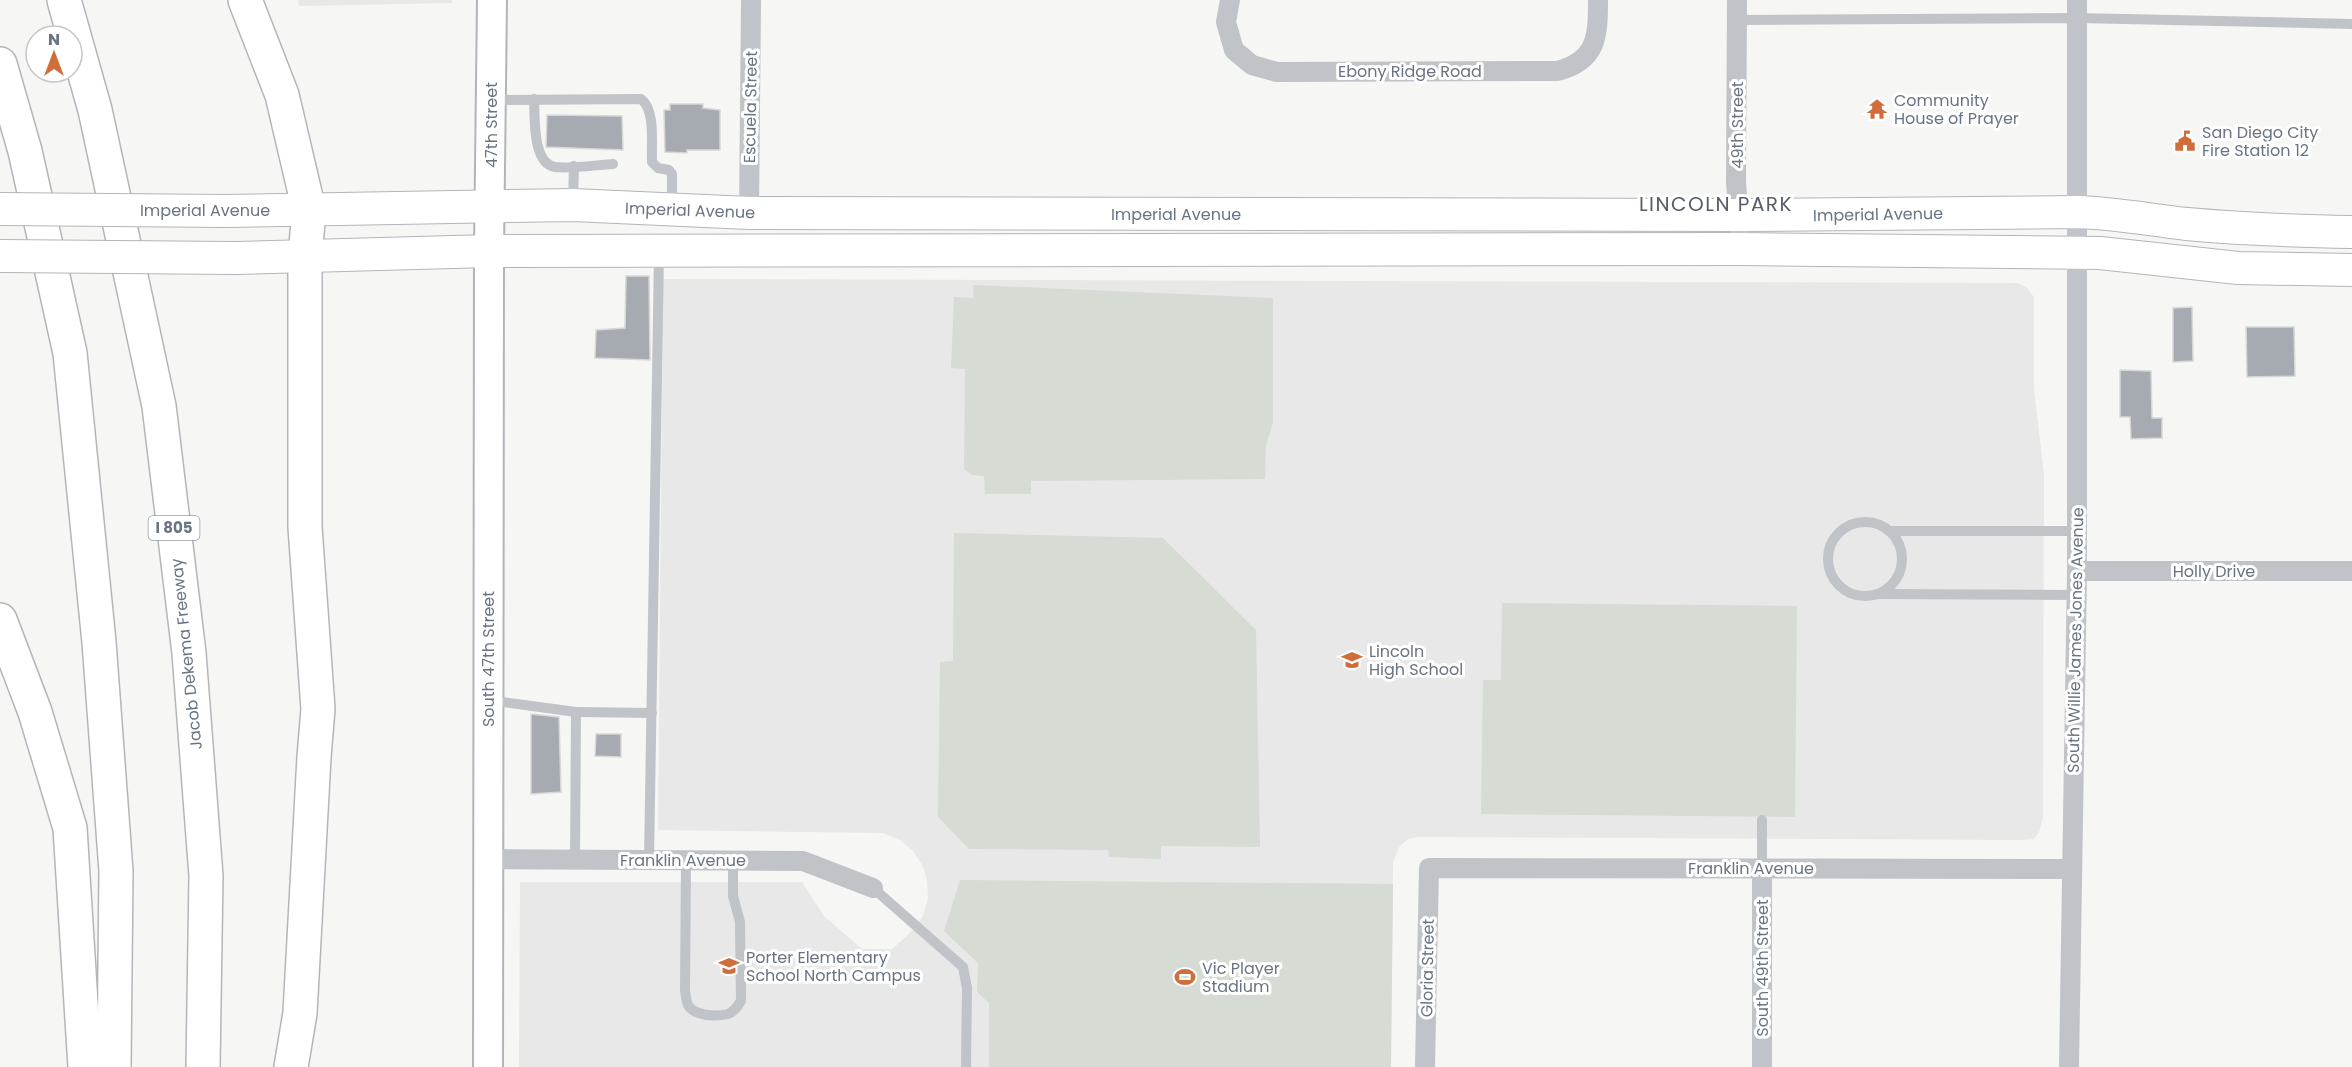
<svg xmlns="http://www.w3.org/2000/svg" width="2352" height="1067" font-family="Poppins,sans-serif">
<rect width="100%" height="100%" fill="#f6f7f4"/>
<g fill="#e7e8e7">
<path d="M298 0H452V3L299 6Z"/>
<path d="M663 279 2018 283 2027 288 2034 297V390L2044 474 2043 818 2039 832 2034 839 2022 840 1419 837 1408 839 1399 847 1393 862 1391 1067H519L520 882H802L824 916 862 949H892L907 936 923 916 928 898 927 881 923 866 913 851 900 840 883 833 658 830Z"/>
</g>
<g fill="#d6dbd4">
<path d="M973 285 1273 298V422L1266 445 1265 479 1031 481V494H985L984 476 972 475 964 469 965 369 951 368 954 297 974 298Z"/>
<path d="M954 533 1163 538 1256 630 1260 847 1161 846V859L1109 857 1108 850 969 849 938 817 940 662 953 661Z"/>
<path d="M1502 603 1797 606 1795 817 1481 814 1483 680H1501Z"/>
<path d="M960 880 1393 884 1391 1067H989V1003L977 992 978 963 944 931Z"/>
</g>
<g fill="#a5abb1" stroke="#d8d8d6" stroke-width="1.5">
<path d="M670 104H703V108L720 110V150H687V153L665 152 664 110H670Z"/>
<path d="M547 115 622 116 623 150 546 147Z"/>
<path d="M626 276H649L650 360 595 358 596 330 625 328Z"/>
<path d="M2192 307 2193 361 2173 362V308Z"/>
<path d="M2246 327H2294L2295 376 2247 377Z"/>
<path d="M2120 370 2151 371 2152 418H2162V438L2131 439 2130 417H2120Z"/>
<path d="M531 714 559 717 561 792 531 794Z"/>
<path d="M596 734H621V757L595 756Z"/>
</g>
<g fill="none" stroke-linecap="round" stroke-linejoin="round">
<g stroke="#b1b5ba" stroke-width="32">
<path id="secondary" d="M488 1067 489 251 492 0"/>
</g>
<g stroke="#b2b5b9" stroke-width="34">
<g id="primary">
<path d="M225 211 573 205 749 213 1738 215 2077 212C2114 213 2150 220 2187 224 2242 229 2297 231 2352 232"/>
<path d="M235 258 489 251 1741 249 2100 253 2238 268 2352 270"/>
</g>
</g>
<g stroke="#b3b6b9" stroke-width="36">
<g id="motorway">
<path d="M64 0 95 110 159 406 189 653 206 876 203 1067"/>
<path d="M245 0 282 95 309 210 305 257V527L318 709 314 757 300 1013 291 1067"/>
<path d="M0 64 25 151 70 353 99 642 116 871 114 1067"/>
<path d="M0 620 35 712 70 828 85 1067"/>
</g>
</g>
<g stroke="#c0c3c7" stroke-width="10">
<path d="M1737 20 2077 18 2352 24"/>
<path d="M534 99C535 117 532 163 555 167 569 169 597 165 613 164"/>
<path d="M491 100 641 99C656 110 651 145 652 162L658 168 669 170 672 174V206"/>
<path d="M573 202 574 166"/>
<circle cx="1865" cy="559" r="37"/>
<path d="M1890 531H2077"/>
<path d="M1878 594 2076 595"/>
<path d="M488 700 576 712 575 860"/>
<path d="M576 712 652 713"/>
<path d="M1762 820V868"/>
<path d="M649 860 659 254"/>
<path d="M686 860 685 991C686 995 686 1001 688 1005 694 1016 716 1017 728 1014 734 1012 737 1007 741 1001L740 922 733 896V860"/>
<path d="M873 888 963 967 967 988 966 1067"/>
</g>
<g stroke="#c0c3c7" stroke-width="20">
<path d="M1230 0 1226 22 1234 50 1252 65 1277 72 1557 71C1597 61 1598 37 1598 0"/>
<path d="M1737 0 1736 182 1741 249"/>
<path d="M749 213 751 0"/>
<path d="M2077 571H2352"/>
<path d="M488 859 803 861 873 888"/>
<path d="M1762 868V1067"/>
<path d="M1425 1067 1429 868 2072 869"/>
<path d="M2069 1067 2077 571V0"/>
</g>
<use href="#secondary" stroke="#fff" stroke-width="28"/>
<use href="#primary" stroke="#fff" stroke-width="32"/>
<use href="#motorway" stroke="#fff" stroke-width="33"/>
<g stroke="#b2b5b9" stroke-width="34" stroke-linecap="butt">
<g id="primary-bridge">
<path d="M0 209 225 211"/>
<path d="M0 256 235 258"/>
</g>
</g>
<use href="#primary-bridge" stroke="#fff" stroke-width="32"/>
</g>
<defs>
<g id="temple-bare" transform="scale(1.62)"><path d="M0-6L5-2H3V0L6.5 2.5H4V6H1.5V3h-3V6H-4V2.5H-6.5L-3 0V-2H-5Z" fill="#d06e3b" stroke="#fff" stroke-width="2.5" paint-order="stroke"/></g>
<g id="civic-bare" transform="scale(1.62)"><path d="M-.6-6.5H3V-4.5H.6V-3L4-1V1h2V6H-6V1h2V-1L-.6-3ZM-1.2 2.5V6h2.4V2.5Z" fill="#d06e3b" stroke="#fff" stroke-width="2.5" paint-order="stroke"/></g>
<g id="school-bare" transform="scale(1.62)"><path d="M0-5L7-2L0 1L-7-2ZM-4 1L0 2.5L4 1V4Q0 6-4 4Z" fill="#d06e3b" stroke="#fff" stroke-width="2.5" paint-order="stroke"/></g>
<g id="stadium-bare" transform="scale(1.62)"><path d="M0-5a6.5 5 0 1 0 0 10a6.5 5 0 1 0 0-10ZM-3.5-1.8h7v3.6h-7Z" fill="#d06e3b" stroke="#fff" stroke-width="2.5" paint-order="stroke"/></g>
</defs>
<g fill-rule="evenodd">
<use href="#temple-bare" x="1877" y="109"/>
<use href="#civic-bare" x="2185" y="141"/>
<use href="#school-bare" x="1352" y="660"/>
<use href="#school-bare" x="729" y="966"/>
<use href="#stadium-bare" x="1185" y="977"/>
</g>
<g text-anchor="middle" stroke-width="6" stroke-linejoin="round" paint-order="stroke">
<rect fill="#fff" stroke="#969ea8" stroke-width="1.5" x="148.5" y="516" width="51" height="24" rx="4.5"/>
<g font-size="15" font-weight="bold" fill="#697482">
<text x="174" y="533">I 805</text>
</g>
<g font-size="16" fill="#697482" stroke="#fff">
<text x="1410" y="77">Ebony Ridge Road</text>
<text transform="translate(750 107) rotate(-89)" y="6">Escuela Street</text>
<text transform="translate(491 125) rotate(-90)" y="6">47th Street</text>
<text transform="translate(1737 125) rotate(-90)" y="6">49th Street</text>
<text x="205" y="216">Imperial Avenue</text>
<text transform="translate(690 210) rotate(2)" y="6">Imperial Avenue</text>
<text x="1176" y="220">Imperial Avenue</text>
<text transform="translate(1878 214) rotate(-1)" y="6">Imperial Avenue</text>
<text x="2214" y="577">Holly Drive</text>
<text transform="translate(2075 640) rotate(-89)" y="6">South Willie James Jones Avenue</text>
<text transform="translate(186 654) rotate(-96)" y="6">Jacob Dekema Freeway</text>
<text transform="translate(488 659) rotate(-90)" y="6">South 47th Street</text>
<text x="683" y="866">Franklin Avenue</text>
<text x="1751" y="874">Franklin Avenue</text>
<text transform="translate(1427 968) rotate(-89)" y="6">Gloria Street</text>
<text transform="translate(1762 968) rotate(-90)" y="6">South 49th Street</text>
</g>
<g font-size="16" fill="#697482" stroke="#fff" text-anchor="start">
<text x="1894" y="106">Community<tspan x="1894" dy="18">House of Prayer</tspan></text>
<text x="2202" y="138">San Diego City<tspan x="2202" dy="18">Fire Station 12</tspan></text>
<text x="1369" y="657">Lincoln<tspan x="1369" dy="18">High School</tspan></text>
<text x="746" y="963">Porter Elementary<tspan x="746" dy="18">School North Campus</tspan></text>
<text x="1202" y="974">Vic Player<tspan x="1202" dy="18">Stadium</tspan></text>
</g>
<g font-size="20" letter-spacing="1.5" fill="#565e68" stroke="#fff">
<text x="1716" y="211">LINCOLN PARK</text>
</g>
</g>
<g transform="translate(54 54)"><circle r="28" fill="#ffffff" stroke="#c3c7cd" stroke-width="1.5"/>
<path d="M0-4.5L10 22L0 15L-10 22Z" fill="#d06e3b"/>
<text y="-9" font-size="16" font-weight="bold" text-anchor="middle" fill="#697482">N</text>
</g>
</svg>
